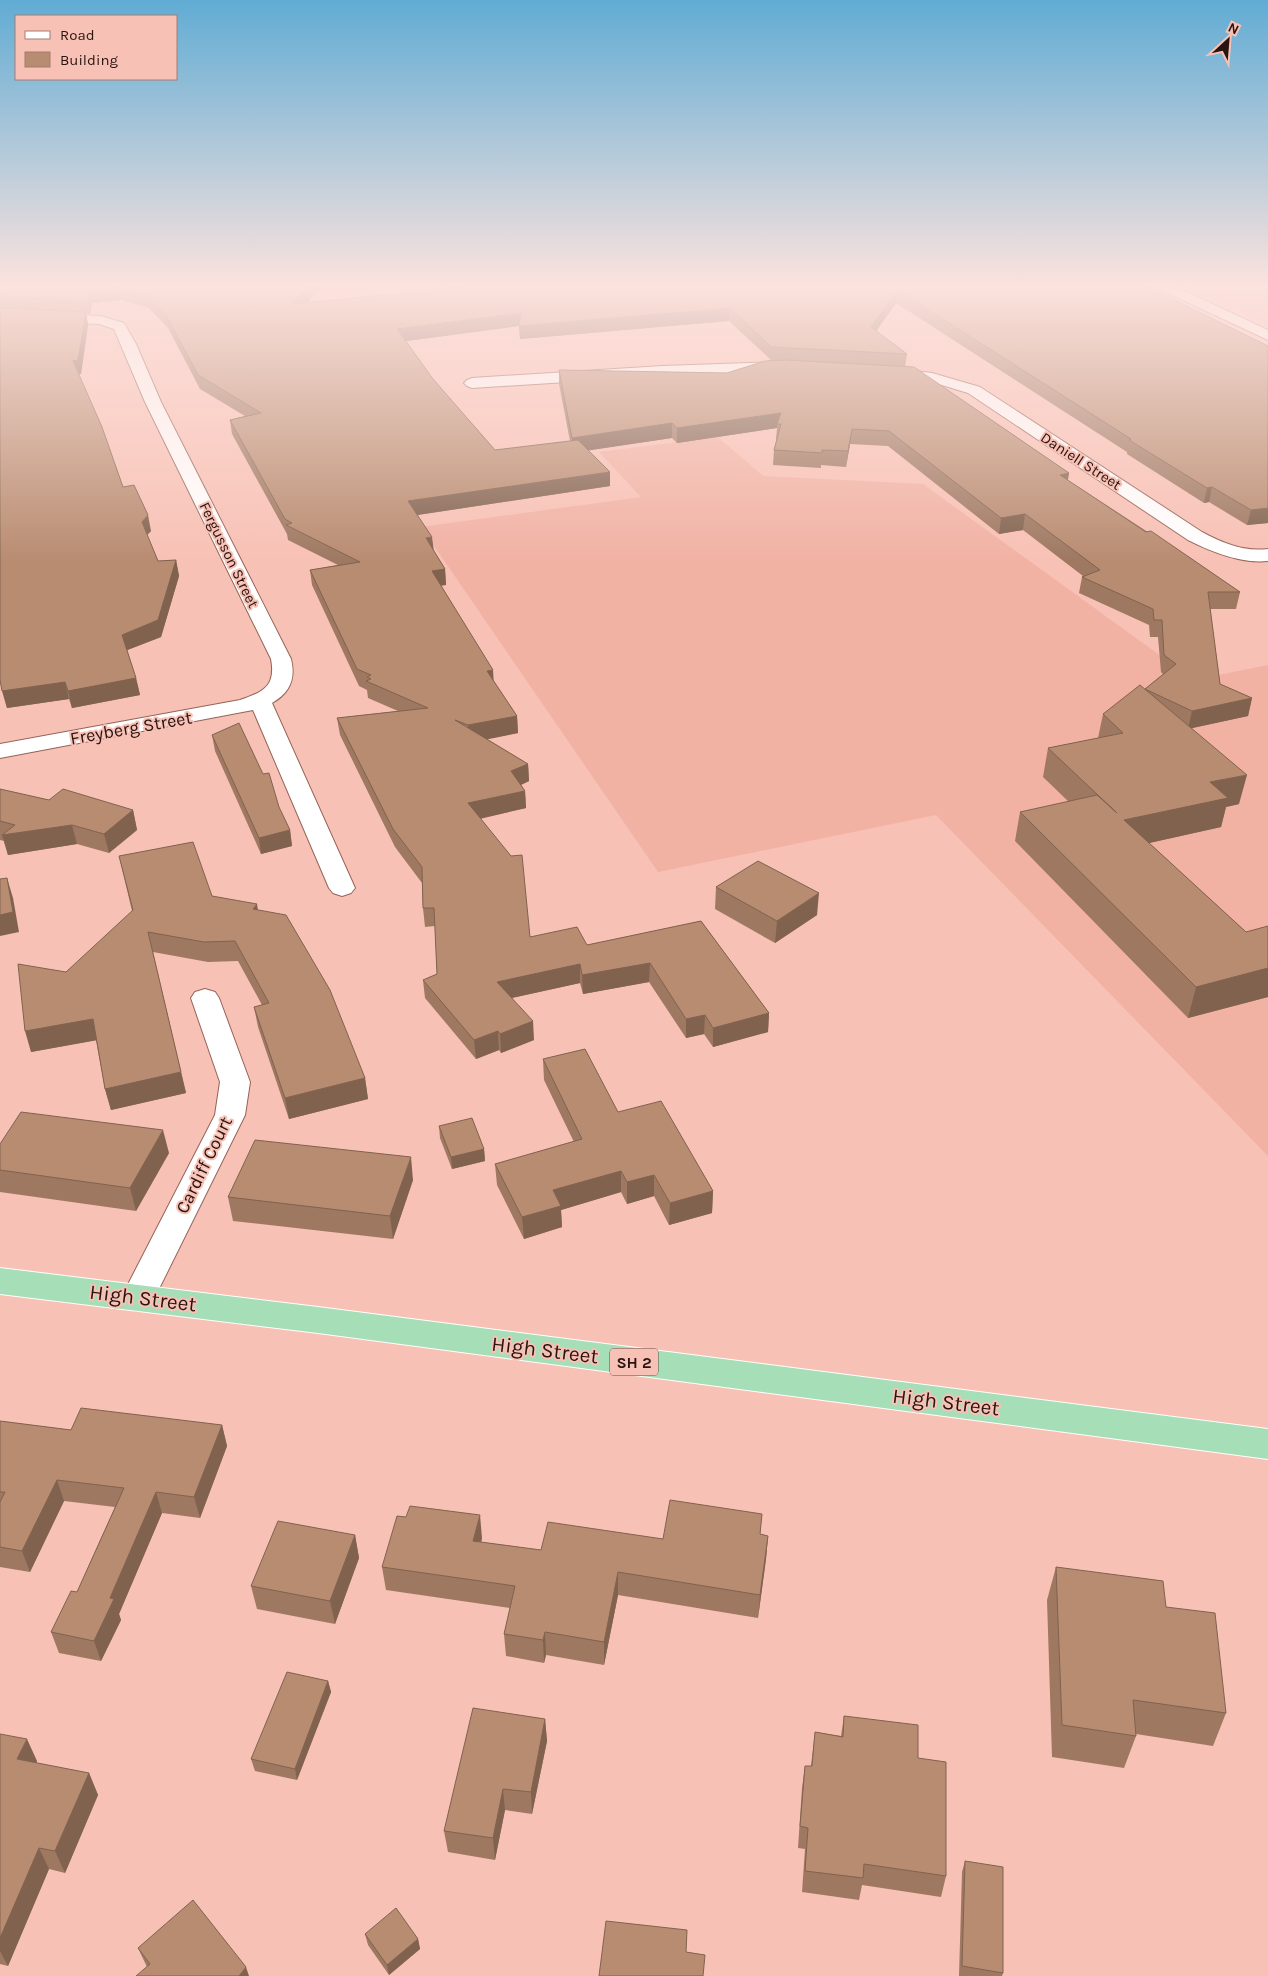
<svg xmlns="http://www.w3.org/2000/svg" width="1268" height="1976" font-family="Karla,sans-serif">
<rect width="100%" height="100%" fill="#f8c1b5"/>
<g fill="#f1b2a4">
<path d="M1191 285H1268V326L1202 294Z"/>
<path d="M718 437 763 476 923 484 1194 680 1268 665V1156L936 815 658 872 421 527 641 497 599 452Z"/>
</g>
<g fill="none" stroke-linecap="round" stroke-linejoin="round">
<g stroke="#946358" stroke-width="2">
<g id="minor">
<path d="M1156 285H1172L1268 330V340L1157 288Z"/>
<path d="M0 311 101 316 124 323 136 344 161 402 291 659C296 679 290 693 272 703L355 888 351 893 342 896 333 893 329 888 253 710 0 758V744L240 700C264 692 276 686 271 659L145 402 114 329 99 324 0 319Z"/>
<path d="M780 362 785 364 788 367 785 370 662 376 472 388 467 386 464 383 467 380 472 378 662 366Z"/>
<path d="M888 368 932 373 980 387 1202 532C1222 543 1244 552 1268 549V561C1241 564 1212 552 1188 540L968 393 932 382 883 376 880 373 883 370Z"/>
<path d="M205 989 215 992 219 998 250 1082 245 1115 150 1307 138 1311 126 1307 121 1298 215 1115 220 1082 191 998 195 992Z"/>
</g>
</g>
<g stroke="#fff" stroke-width="2">
<path id="trunk" d="M0 1268 318 1307 1268 1429V1459L318 1333 0 1294Z"/>
</g>
<use href="#minor" fill="#fff" fill-rule="evenodd"/>
<use href="#trunk" fill="#a6deb7" fill-rule="evenodd"/>
</g>
<g fill="#9e7861" fill-rule="evenodd">
<path d="M0 285H323L306 303 448 290 442 285H1144L1268 523 1247 525 1209 502 1204 503 1127 454V452L896 303 876 331 907 354 905 367 1069 473 1068 480 1240 592 1236 609H1210L1220 684 1252 698 1248 716 1192 728 1239 804 1226 807 1221 827 1149 843 1246 932 1268 926V997L1188 1018 1015 841 1020 812 1069 802 1043 777 1048 748 1098 738 1103 714 1145 689 1163 674 1161 672 1158 637H1150L1149 625 1079 593 1082 577 1083 576 1023 530 999 534 888 446 850 444 846 467 821 465V468L773 465 774 450 777 439H776L777 428 677 443 672 438 588 450 610 486 418 515 433 550 445 569 446 585H441L493 680 517 716 518 733 487 739 528 764 529 781 521 785 525 791 526 808 480 819 530 937 587 945 701 921 769 1013 768 1032 713 1047 704 1034 686 1038 649 982 583 994 580 983 512 998 534 1040 501 1053 499 1050 476 1059 425 998 423 980 437 974 435 926 425 927 423 908 422 883 395 847 340 735 337 718 398 711 368 698 367 690 359 686 312 585 310 570 338 565 288 540 287 534 232 434 230 420 245 416 200 389 168 328 149 308 121 300 92 303 90 314 86 313 88 325 81 374H79L123 487 151 531 147 535 158 561 176 560 179 576 161 637 127 650 136 678 140 695 72 708 69 699 7 708 0 680ZM729 321 771 360 727 373 559 370V384L570 441 495 450 433 379 406 341 519 326 520 339Z"/>
<path d="M212 735 290 830 292 846 261 854 215 751Z"/>
<path d="M0 789 49 800 133 810 137 830 109 853 77 844 8 855 4 841 0 840Z"/>
<path d="M119 856 212 896 258 910 365 1078 368 1099 289 1119 258 1027 254 1007 262 1005 238 961 208 962 153 952 186 1093 111 1110 105 1089 96 1040 31 1052 132 911Z"/>
<path d="M716 887 817 915 775 943 715 909Z"/>
<path d="M543 1059 618 1112 713 1191 712 1213 669 1225 654 1196 627 1204 621 1192 561 1210 562 1227 524 1239 497 1185 495 1164 574 1142 544 1080Z"/>
<path d="M439 1126 484 1149 485 1161 452 1169 440 1138Z"/>
<path d="M169 1153 136 1211 0 1192V1170Z"/>
<path d="M413 1180 393 1239 233 1221 228 1197Z"/>
<path d="M0 1421 71 1430 222 1425 227 1446 200 1518 162 1513 119 1614 121 1620 101 1661 59 1653 51 1632 77 1592 115 1507 64 1501 30 1572 0 1567Z"/>
<path d="M762 1514 760 1534 768 1536 766 1559 758 1618 618 1595 604 1665 546 1655 544 1663 506 1656 504 1634 510 1608 386 1590 382 1567 482 1538 481 1542 541 1550 663 1539Z"/>
<path d="M355 1535 359 1558 335 1624 257 1609 251 1586Z"/>
<path d="M1056 1567 1166 1607 1226 1713 1213 1746 1136 1734V1736L1124 1768 1052 1757 1047 1600Z"/>
<path d="M328 1681 331 1692 297 1780 255 1771 251 1759Z"/>
<path d="M844 1716 918 1758 946 1876 941 1897 862 1885 859 1900 802 1892 805 1849 798 1848 802 1788 805 1766H811L815 1732 841 1736Z"/>
<path d="M545 1719 547 1741 532 1814 505 1810 495 1860 448 1852 444 1831Z"/>
<path d="M0 1734 37 1761 36 1763 89 1773 98 1795 65 1873 49 1869 8 1966 0 1964Z"/>
<path d="M965 1861 1003 1973 1002 1976H959L962 1872Z"/>
<path d="M365 1934 418 1939 420 1949 389 1975 368 1945Z"/>
<path d="M138 1948 249 1976 147 1967Z"/>
</g>
<g fill="#81624f">
<path d="M310 285H323L294 317 292 304Z"/>
<path d="M119 288 121 300 92 303 90 314 88 301 89 291Z"/>
<path d="M897 290 896 303 870 340 871 327Z"/>
<path d="M730 308 729 321 520 339 519 326 399 342 397 329 521 313Z"/>
<path d="M86 312 88 325 81 374H76L73 361Z"/>
<path d="M781 413 777 424V428L677 443V428Z"/>
<path d="M672 423V438L572 453V438Z"/>
<path d="M852 429 850 444 846 467 848 451Z"/>
<path d="M610 472V486L410 516 408 501Z"/>
<path d="M1069 473 1066 488 1060 475Z"/>
<path d="M1212 487 1209 502 1204 503 1207 488Z"/>
<path d="M1268 508V523L1247 525 1251 510Z"/>
<path d="M1025 514 1023 530 999 534 1001 518Z"/>
<path d="M148 515 151 531 145 537 142 522Z"/>
<path d="M432 537 434 552 426 538Z"/>
<path d="M176 560 179 576 161 637 125 651 122 635Z"/>
<path d="M445 569 446 585 434 587 432 571Z"/>
<path d="M493 670 494 686 487 671Z"/>
<path d="M136 678 140 695 72 708 68 691Z"/>
<path d="M65 682 69 699 7 708 2 691Z"/>
<path d="M1252 698 1248 716 1188 729 1192 711Z"/>
<path d="M517 716 518 733 469 743 468 725Z"/>
<path d="M528 764 529 781 512 789 511 771Z"/>
<path d="M1247 775 1239 804 1226 807 1221 827 1118 850 1124 820 1210 782Z"/>
<path d="M525 791 526 808 469 821 468 803Z"/>
<path d="M133 810 137 830 109 853 104 834Z"/>
<path d="M72 825 77 844 8 855 2 835Z"/>
<path d="M290 830 292 846 261 854 259 838Z"/>
<path d="M7 878 13 898 19 932 0 936V915Z"/>
<path d="M819 893 817 915 775 943 777 921Z"/>
<path d="M257 904 260 924 253 909Z"/>
<path d="M650 963 649 982 583 994 582 975Z"/>
<path d="M580 964V983L498 1001 497 982Z"/>
<path d="M1268 968V997L1188 1018 1196 987Z"/>
<path d="M769 1013 768 1032 713 1047V1028Z"/>
<path d="M705 1015 704 1034 686 1038V1019Z"/>
<path d="M93 1019 98 1040 31 1052 25 1031Z"/>
<path d="M533 1021 534 1040 501 1053 500 1034Z"/>
<path d="M498 1031 499 1050 476 1059 474 1040Z"/>
<path d="M181 1072 186 1093 111 1110 105 1089Z"/>
<path d="M365 1078 368 1099 289 1119 285 1098Z"/>
<path d="M163 1130 169 1153 136 1211 130 1188Z"/>
<path d="M484 1149 485 1161 452 1169 451 1157Z"/>
<path d="M411 1157 413 1180 393 1239 390 1216Z"/>
<path d="M621 1171V1192L561 1210 562 1227 524 1239 522 1217 553 1190Z"/>
<path d="M654 1175V1196L627 1204V1182Z"/>
<path d="M713 1191 712 1213 669 1225 670 1203Z"/>
<path d="M222 1425 227 1446 200 1518 194 1497Z"/>
<path d="M57 1480 64 1501 30 1572 22 1551Z"/>
<path d="M156 1492 162 1513 119 1614 121 1620 101 1661 94 1641 110 1598Z"/>
<path d="M480 1515 482 1538 476 1564 473 1541Z"/>
<path d="M355 1535 359 1558 335 1624 330 1601Z"/>
<path d="M768 1536 766 1559 758 1618 760 1595Z"/>
<path d="M618 1572V1595L604 1665V1642Z"/>
<path d="M545 1632 546 1655 544 1663 543 1640Z"/>
<path d="M328 1681 331 1692 297 1780 295 1769Z"/>
<path d="M545 1719 547 1741 532 1814 531 1792Z"/>
<path d="M27 1739 37 1761 27 1781 17 1759Z"/>
<path d="M89 1773 98 1795 65 1873 55 1851Z"/>
<path d="M503 1789 505 1810 495 1860 493 1838Z"/>
<path d="M39 1848 49 1869 8 1966 0 1951V1938Z"/>
<path d="M418 1939 420 1949 389 1975 387 1965Z"/>
<path d="M246 1967 249 1976H239Z"/>
</g>
<g fill="#b88c71" stroke="#81624f">
<path d="M0 285H310L292 304 459 288 455 285H1144L1268 346V508L1251 510 1212 487 1207 488 1129 440 1131 439 897 290 871 327 907 354 771 347 730 308 519 326 521 313 397 329 433 379 495 450 578 440 610 472 408 501 432 537 426 538 445 569 432 571 493 670 487 671 517 716 468 725 455 720 528 764 511 771 525 791 468 803 511 856 522 855 530 937 577 927 587 945 701 921 769 1013 713 1028 705 1015 686 1019 650 963 582 975 580 964 497 982 533 1021 500 1034 498 1031 474 1040 423 980 437 974 434 908H423L422 867 393 829 337 718 428 708 366 681 371 679 367 677 371 675 357 669 310 570 360 562 286 525 292 523 285 519 230 420 261 413 198 375 166 315 147 296 119 288 89 291 88 301 0 297Z"/>
<path d="M0 308 86 312 78 360 73 361 102 427 123 487 134 485 148 515 142 522 158 561 176 560 158 620 122 635 136 678 68 691 65 682 2 691 0 680Z"/>
<path d="M785 360 914 367 1069 473 1060 475 1146 532 1151 531 1240 592H1208L1220 684 1252 698 1192 711 1145 689 1176 664 1164 655 1162 620H1154L1153 609 1082 577 1100 570 1025 514 1001 518 889 431 852 429 848 451 822 450V453L774 450 781 424H777L781 413 677 428 672 423 572 438 559 370 727 373 765 361Z"/>
<path d="M1140 685 1247 775 1210 782 1228 798 1124 820 1246 932 1268 926V968L1196 987 1020 812 1097 795 1117 813 1048 748 1123 733 1103 714Z"/>
<path d="M239 723 263 774 269 773 279 807 290 830 259 838 212 735Z"/>
<path d="M0 789 49 800 63 789 133 810 104 834 72 825 2 835 15 825 0 821Z"/>
<path d="M193 842 212 896 257 904 253 909 286 915 330 990 365 1078 285 1098 254 1007 269 1003 235 941 204 942 148 932 181 1072 105 1089 93 1019 25 1031 18 964 66 972 133 910 119 856Z"/>
<path d="M758 861 819 893 777 921 716 887Z"/>
<path d="M7 878 13 912 0 915V879Z"/>
<path d="M585 1049 618 1112 661 1101 713 1191 670 1203 654 1175 627 1182 621 1171 553 1190 561 1206 522 1217 495 1164 582 1139 543 1059Z"/>
<path d="M21 1112 163 1130 130 1188 0 1170V1144Z"/>
<path d="M472 1118 484 1149 451 1157 439 1126Z"/>
<path d="M255 1140 411 1157 390 1216 228 1197Z"/>
<path d="M81 1408 222 1425 194 1497 156 1492 110 1598 114 1599 94 1641 51 1632 71 1591 77 1592 124 1488 57 1480 22 1551 0 1547V1502L5 1492H0V1421L71 1430Z"/>
<path d="M670 1500 762 1514 760 1534 768 1536 760 1595 618 1572 604 1642 545 1632 543 1640 504 1634 515 1586 382 1567 397 1516 406 1517 410 1506 480 1515 473 1541 541 1550 548 1522 663 1539Z"/>
<path d="M278 1521 355 1535 330 1601 251 1586Z"/>
<path d="M1056 1567 1163 1581 1166 1607 1215 1613 1226 1713 1133 1700 1136 1736 1062 1725Z"/>
<path d="M287 1672 328 1681 295 1769 251 1759Z"/>
<path d="M473 1708 545 1719 531 1792 503 1789 493 1838 444 1831Z"/>
<path d="M844 1716 918 1725V1758L946 1762V1876L864 1864 863 1878 805 1871 808 1828 800 1826 805 1766H812L815 1732 843 1737Z"/>
<path d="M0 1734 27 1739 17 1759 89 1773 55 1851 39 1848 0 1938Z"/>
<path d="M965 1861 1003 1867V1973L962 1966Z"/>
<path d="M193 1900 246 1967 239 1976H136L150 1964 138 1948Z"/>
<path d="M396 1908 418 1939 387 1965 365 1934Z"/>
<path d="M606 1921 687 1930 686 1952 705 1955 703 1976H599Z"/>
</g>
<linearGradient id="sky" x2="0" y2="1"><stop stop-color="#61acd4"/><stop offset="0.51" stop-color="#fce3de"/><stop offset="1" stop-color="#fce3de" stop-opacity="0"/></linearGradient>
<rect width="1268" height="561" fill="url(#sky)"/>
<g text-anchor="middle" stroke-width="4" stroke-linejoin="round" paint-order="stroke">
<g font-size="15" fill="#281410" stroke="#f8c1b5">
<text transform="translate(1081 461) rotate(33)" y="5">Daniell Street</text>
<text transform="translate(229 555) rotate(64)" y="5">Fergusson Street</text>
</g>
<rect fill="#f8c1b5" stroke="#664842" stroke-width="1" x="610" y="1348.5" width="48" height="27" rx="4"/>
<g font-size="16" font-weight="bold" fill="#281410">
<text x="634" y="1368">SH 2</text>
</g>
<g font-size="18" fill="#281410" stroke="#f8c1b5">
<text transform="translate(131 728) rotate(-10)" y="6">Freyberg Street</text>
<text transform="translate(204 1165) rotate(-64)" y="6">Cardiff Court</text>
</g>
<g font-size="21" fill="#281410" stroke="#f8c1b5">
<text transform="translate(143 1298) rotate(7)" y="7">High Street</text>
<text transform="translate(545 1350) rotate(7)" y="7">High Street</text>
<text transform="translate(946 1402) rotate(7)" y="7">High Street</text>
</g>
</g>
<rect x="15" y="15" width="162" height="65" fill="#f8c1b5" stroke="#a57c73"/>
<rect x="25" y="31" width="25" height="8" fill="#ffffff" stroke="#a57c73"/>
<text x="60" y="40" font-size="15" fill="#281410">Road</text>
<rect x="25" y="52" width="25" height="15" fill="#b88c71" stroke="#a57c73"/>
<text x="60" y="65" font-size="15" fill="#281410">Building</text>
<g transform="translate(1228 40) rotate(26)" stroke="#f8c1b5" stroke-width="4" paint-order="stroke">
<path d="M0-4L9 19L0 12L-9 19Z" fill="#281410"/>
<text y="-8" font-size="14" font-weight="bold" text-anchor="middle" fill="#281410">N</text>
</g>
</svg>
